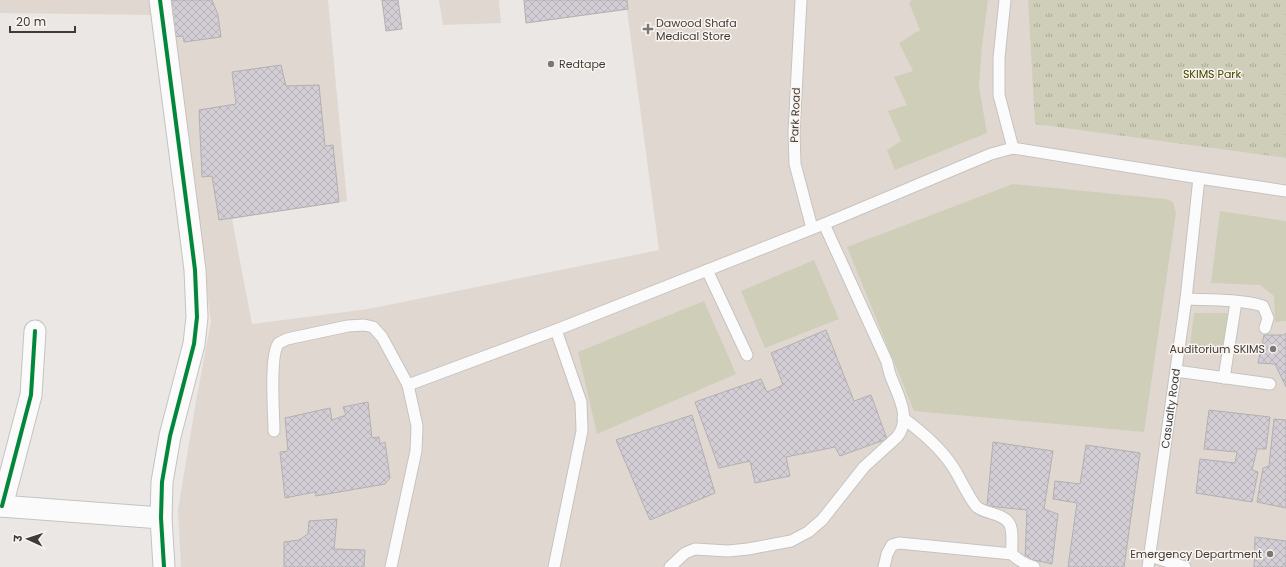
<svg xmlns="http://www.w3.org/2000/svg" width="1286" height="567" font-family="Poppins,'Noto Sans Devanagari',sans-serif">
<defs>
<pattern id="park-tufts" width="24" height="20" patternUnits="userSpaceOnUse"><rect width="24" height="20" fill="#ceceb9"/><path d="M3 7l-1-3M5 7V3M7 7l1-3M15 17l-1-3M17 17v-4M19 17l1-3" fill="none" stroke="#a9a897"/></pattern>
<pattern id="building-cross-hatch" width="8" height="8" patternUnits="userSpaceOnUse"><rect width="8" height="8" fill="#d3ced6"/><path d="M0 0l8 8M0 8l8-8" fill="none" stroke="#b6b2b8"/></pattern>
</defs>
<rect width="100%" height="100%" fill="#eae7e4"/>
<g fill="#e0d8d0">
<path d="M0 0H153L155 15 0 13Z"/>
<path d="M165 0H328L347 201 232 219 252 324 368 309 659 250 627 10 526 23 524 0H1286V567H181L178 510 196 401 211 321Z"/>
<path d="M439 0H499L501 23 443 25Z"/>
</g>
<g fill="#ceceb9">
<path d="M912 0H988L982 46 979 87 987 133 895 170 887 150 901 141 888 111 907 105 894 77 913 71 899 43 920 30 909 3Z"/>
<path d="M1013 184 1166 199 1173 202 1176 213 1144 432 914 411 847 247Z"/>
<path d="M1220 211 1286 221V321L1275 322 1274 296 1260 285 1211 283Z"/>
<path d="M814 260 839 319 765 348 741 291Z"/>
<path d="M704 301 736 374 597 434 578 352Z"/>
<path d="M1194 313H1228L1222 355 1189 353Z"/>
</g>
<path fill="url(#park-tufts)" d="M1028 0H1286V158L1035 124Z"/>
<g fill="url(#building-cross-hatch)" stroke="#b2b0b0">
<path d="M174 0H212L218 15 221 37 184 42 183 36 171 37 165 2Z"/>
<path d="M382 0H398L402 29 386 31Z"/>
<path d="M524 0H627L628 9 526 23Z"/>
<path d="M281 65 286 86 319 85 325 146 333 145 339 202 219 220 212 176 202 177 199 110 236 104 232 72Z"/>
<path d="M826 330 854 401 871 395 887 439 840 456 835 447 786 457 790 476 755 483 750 461 719 468 695 402 761 379 767 392 783 385 771 353Z"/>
<path d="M1286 333V387L1275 364 1258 363 1264 335H1284Z"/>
<path d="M368 402 372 438 379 437 380 444 385 442 390 478 385 484 316 496 315 492 285 498 280 452 288 451 285 418 330 408 332 420 346 415 343 407Z"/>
<path d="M1209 410 1270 417 1266 449H1257L1252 470 1258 472 1252 502 1196 493 1200 459 1235 463 1237 452 1204 449Z"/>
<path d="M692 415 715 493 650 520 616 440Z"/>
<path d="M1274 419 1286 420V508L1257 502 1263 468 1269 466Z"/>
<path d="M993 442 1053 451 1044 509 1058 514 1052 564 1025 558 1027 510 987 506Z"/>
<path d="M1086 445 1140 453 1124 567H1068L1077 503 1053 499 1055 481 1080 484Z"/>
<path d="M337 519 334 549 365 550 364 567H284V542L299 540 308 534 309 521Z"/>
<path d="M1255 537 1286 541V567H1254Z"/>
</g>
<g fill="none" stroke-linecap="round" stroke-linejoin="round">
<g stroke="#c5c3c0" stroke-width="13">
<g id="service">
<path d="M801 0 794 132 795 164 812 228"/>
<path d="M1005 0 999 58V95L1013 148"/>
<path d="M707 270 747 355"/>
<path d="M1186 299C1211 300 1238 299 1263 306L1268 318 1265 328"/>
<path d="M1176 371 1270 384"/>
<path d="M1224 378 1236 302"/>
<path d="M408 385 556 330 824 224 991 154 1013 148 1199 178 1286 191"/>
<path d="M903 418C922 432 940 447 953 467 959 476 971 502 977 507 986 514 1002 513 1009 523 1014 531 1011 545 1012 554 1019 561 1025 564 1034 567"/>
<path d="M274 431C274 415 269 353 279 343 281 342 285 340 287 339L348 326 364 325 373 327 382 337 408 385 417 426 416 451 391 567"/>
<path d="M1150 556 1185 567"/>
<path d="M554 567 582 431 581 402 556 330"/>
<path d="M670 567 685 553 695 549 728 551 748 549 791 541 808 532 822 520 864 467 897 437C912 419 898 395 891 377 889 372 888 367 887 362L824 224"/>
<path d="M884 567 887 554 892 545 899 543 1012 554"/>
<path id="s1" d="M1148 567 1186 299 1199 178"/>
</g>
</g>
<g stroke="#c5c3c0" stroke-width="23">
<g id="minor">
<path d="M160 0 191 238 195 270 197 317 194 344 170 436 162 482 161 518 164 567"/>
<path d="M0 506 161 518"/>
<path d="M2 506 31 395 35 331"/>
</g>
</g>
<use href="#service" stroke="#fcfbfb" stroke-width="11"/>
<use href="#minor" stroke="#fcfbfb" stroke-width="21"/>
<g stroke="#fbf4ee" stroke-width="6">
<g id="cycleway">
<path d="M160 0 191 238 195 270 197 317 194 344 170 436 162 482 161 518 164 567"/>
<path d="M2 506 31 395 35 331"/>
</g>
</g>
<use href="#cycleway" stroke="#00873e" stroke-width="4"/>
</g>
<g fill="#7a7775" stroke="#fbf4ee" stroke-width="1.5">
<path d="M646 23h4v4h4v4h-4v4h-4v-4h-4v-4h4z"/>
<circle cx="551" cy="64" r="4"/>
<circle cx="1273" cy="349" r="4"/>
<circle cx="1270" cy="554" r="4"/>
</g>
<g text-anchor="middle" stroke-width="3" stroke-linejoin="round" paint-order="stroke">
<g font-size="11" fill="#3e3b39" stroke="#fbf4ee" text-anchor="start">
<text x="656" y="27">Dawood Shafa<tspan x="656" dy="13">Medical Store</tspan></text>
<text x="559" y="68">Redtape</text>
<text x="1265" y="353" text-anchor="end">Auditorium SKIMS</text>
<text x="1262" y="558" text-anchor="end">Emergency Department</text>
</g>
<g font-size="11" fill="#424500" stroke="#fbf4ee">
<text x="1212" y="78">SKIMS Park</text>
</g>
<g font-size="11" fill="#3e3b39" stroke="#fbf4ee">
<text transform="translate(795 115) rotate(-88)" y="4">Park Road</text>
<text dy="4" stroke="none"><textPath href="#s1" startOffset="160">Casualty Road</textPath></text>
</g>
</g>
<g transform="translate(28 539) rotate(273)" stroke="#fbf4ee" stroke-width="3" paint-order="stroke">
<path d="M0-3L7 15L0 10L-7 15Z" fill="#3e3b39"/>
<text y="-6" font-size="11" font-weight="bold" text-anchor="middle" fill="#3e3b39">उ</text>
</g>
<path d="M10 26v6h65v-6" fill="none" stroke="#3e3b39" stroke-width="2"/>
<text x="16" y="26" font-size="12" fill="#3e3b39" stroke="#fbf4ee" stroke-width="3" paint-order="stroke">20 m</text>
</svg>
